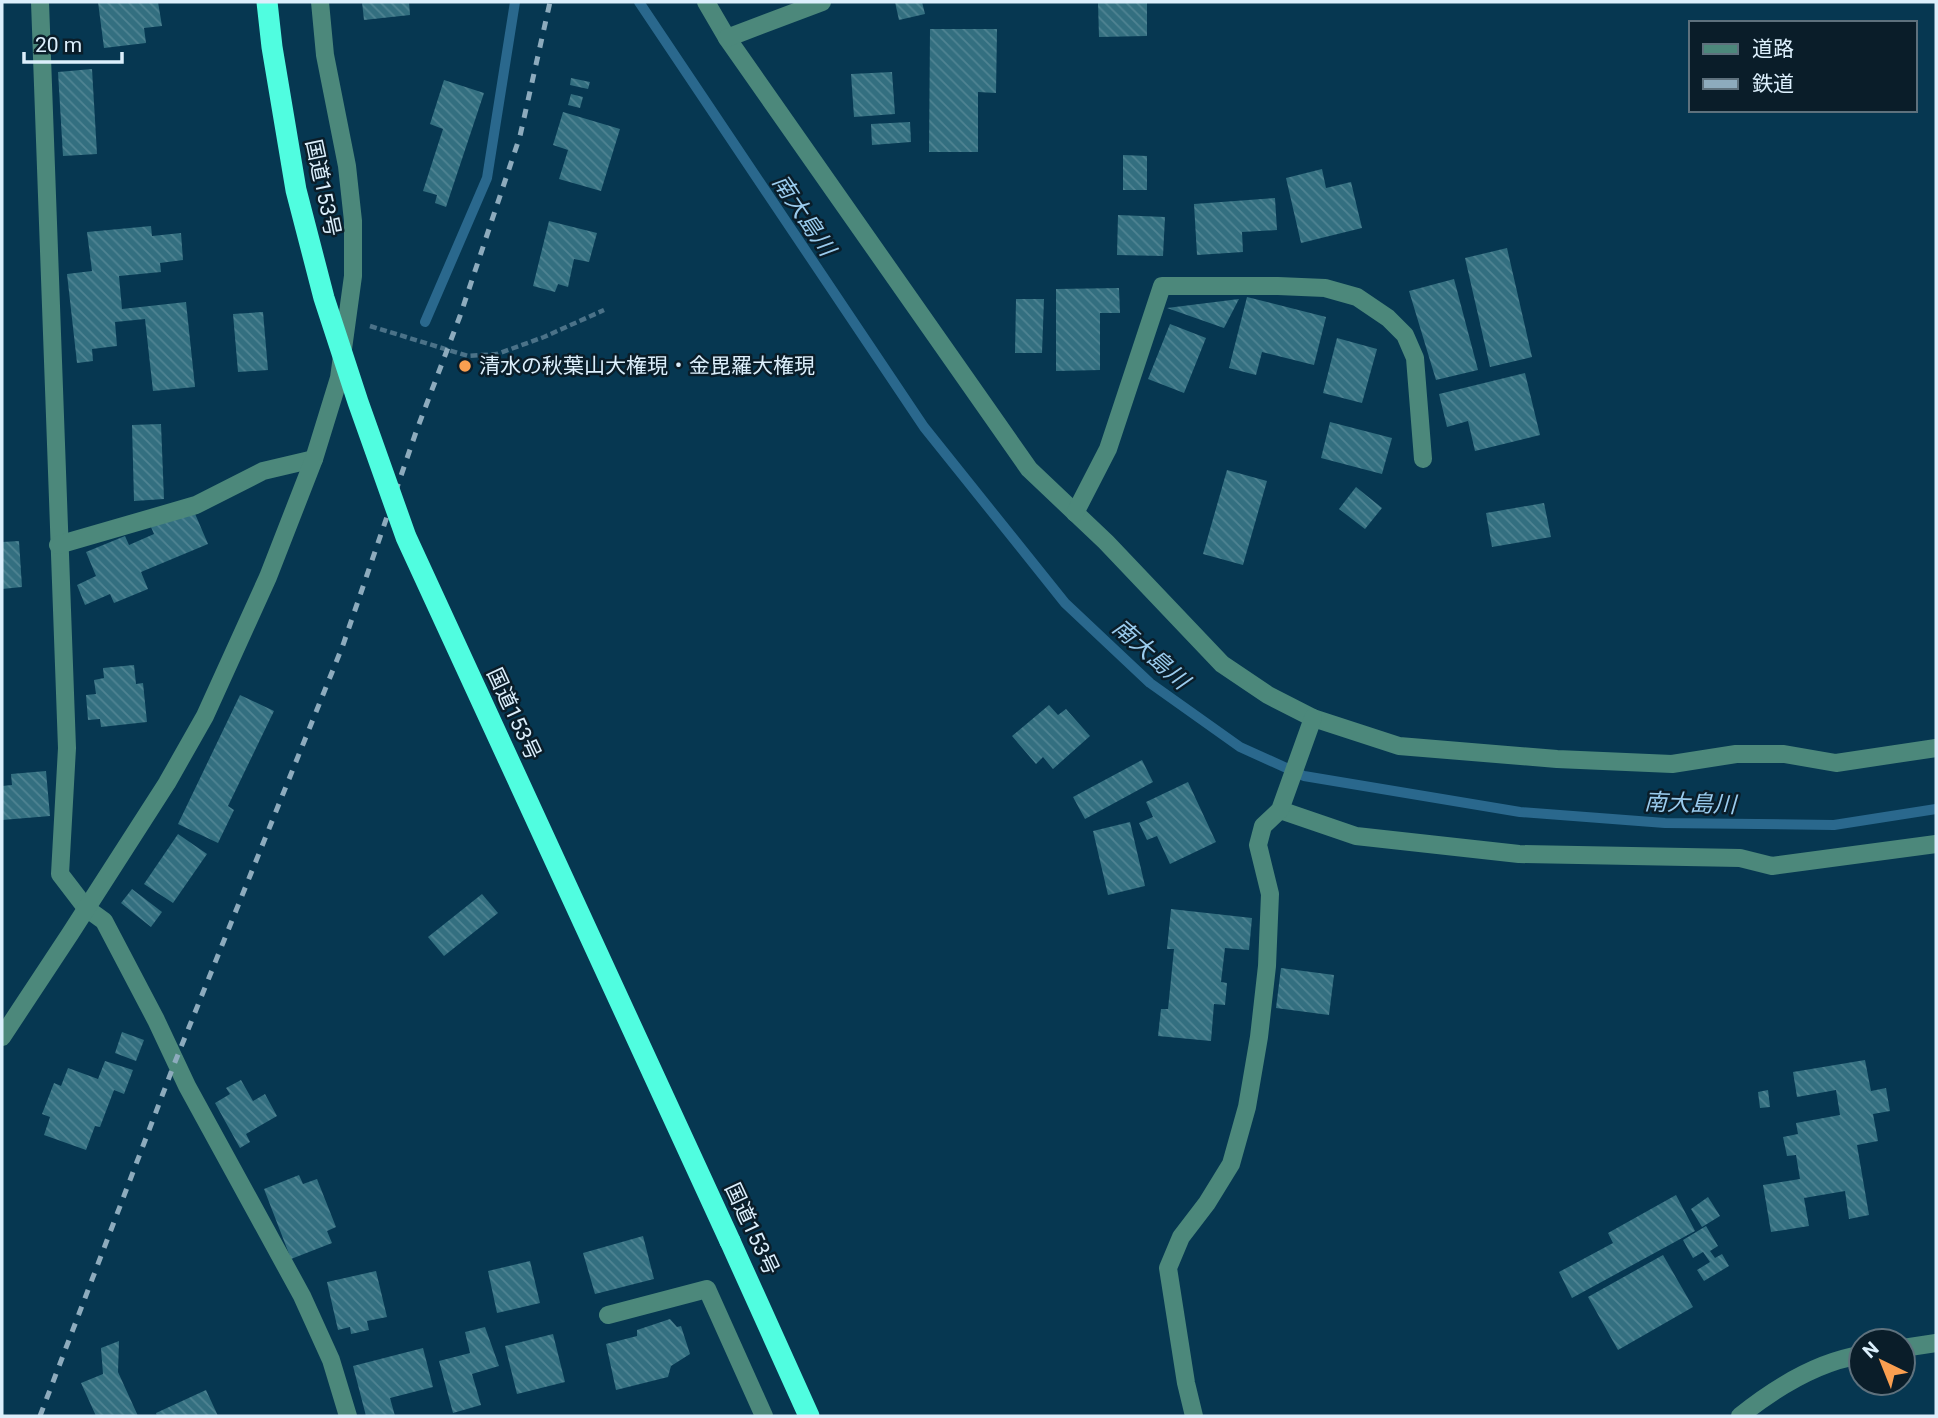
<svg xmlns="http://www.w3.org/2000/svg" width="1938" height="1418" font-family="Roboto,'Noto Sans JP',sans-serif">
<defs>
<pattern id="building-back-hatch" width="6" height="6" patternUnits="userSpaceOnUse" patternTransform="scale(1.75)"><rect width="6" height="6" fill="#336f80"/><path d="M-1 5l2 2M0 0l6 6M5-1l2 2" fill="none" stroke="#508493"/></pattern>
</defs>
<rect width="100%" height="100%" fill="#063751"/>
<g fill="none" stroke-linecap="round" stroke-linejoin="round">
<g stroke="#2a688d" stroke-width="10">
<path d="M639 2 924 427 1065 603 1150 683 1240 747 1304 776 1520 812 1665 823 1834 825 1936 809"/>
<path d="M425 322 487 178 515 2"/>
</g>
</g>
<g fill="url(#building-back-hatch)">
<path d="M98 2H158L162 26 144 28 146 43 104 48Z"/>
<path d="M362 2H409L410 15 364 20Z"/>
<path d="M895 2H922L925 14 899 20Z"/>
<path d="M1098 2H1147V36L1099 37Z"/>
<path d="M930 29H997L996 93 978 92V152H929Z"/>
<path d="M92 69 97 154 63 156 58 72Z"/>
<path d="M892 72 895 114 854 117 851 74Z"/>
<path d="M571 78 590 82 588 89 570 85Z"/>
<path d="M444 80 484 93 446 207 435 203 437 195 423 191 443 129 430 124Z"/>
<path d="M571 94 583 97 580 108 568 105Z"/>
<path d="M563 112 620 129 601 191 559 179 568 150 553 145Z"/>
<path d="M910 122 911 142 872 145 871 124Z"/>
<path d="M1123 155 1147 156V190H1123Z"/>
<path d="M1322 169 1326 188 1351 182 1362 228 1301 243 1286 178Z"/>
<path d="M1275 198 1277 230 1242 232 1243 252 1197 255 1194 204Z"/>
<path d="M1118 215 1165 217 1163 256 1117 255Z"/>
<path d="M549 221 597 233 589 262 574 259 568 287 558 284 555 292 533 286Z"/>
<path d="M151 226 152 236 181 233 183 260 160 263 161 272 119 276 122 309 186 302 195 387 153 391 145 319 115 322 117 346 92 349 93 361 77 363 67 274 92 271 87 232Z"/>
<path d="M1507 248 1532 357 1490 367 1465 258Z"/>
<path d="M1454 279 1478 370 1436 380 1409 291Z"/>
<path d="M1119 288 1120 313H1100V370L1056 371V289Z"/>
<path d="M1247 297 1326 317 1314 365 1262 352 1256 375 1229 368Z"/>
<path d="M1016 299H1044L1042 353H1015Z"/>
<path d="M1239 299 1224 328 1167 308Z"/>
<path d="M263 312 268 370 238 372 233 314Z"/>
<path d="M1170 324 1206 338 1184 393 1148 379Z"/>
<path d="M1337 338 1377 349 1362 403 1323 393Z"/>
<path d="M1525 373 1540 435 1475 451 1468 421 1447 427 1439 394Z"/>
<path d="M1330 422 1392 438 1382 474 1321 458Z"/>
<path d="M161 424 164 499 134 501 132 425Z"/>
<path d="M1227 470 1267 481 1243 565 1203 554Z"/>
<path d="M1356 487 1382 508 1365 529 1339 509Z"/>
<path d="M1544 503 1551 537 1492 547 1486 513Z"/>
<path d="M193 509 208 544 141 572 148 589 114 603 110 594 85 605 77 585 96 576 86 552 125 536 129 545 154 534 151 527Z"/>
<path d="M19 541 22 587 2 589V542Z"/>
<path d="M134 665 136 684 143 683 147 722 101 727 100 719 88 720 86 695 96 694 94 680 104 678 103 668Z"/>
<path d="M240 695 274 711 228 806 234 810 218 843 178 824Z"/>
<path d="M1049 705 1058 715 1066 709 1090 736 1053 769 1043 757 1036 764 1012 736Z"/>
<path d="M1142 760 1153 782 1085 819 1073 797Z"/>
<path d="M46 771 50 816 2 820V786L12 785 11 774Z"/>
<path d="M1188 782 1216 842 1170 864 1157 836 1147 840 1139 823 1153 817 1146 802Z"/>
<path d="M1130 822 1145 886 1108 895 1093 831Z"/>
<path d="M178 834 207 854 173 903 144 884Z"/>
<path d="M132 889 162 912 151 927 121 903Z"/>
<path d="M482 894 498 913 444 956 428 937Z"/>
<path d="M1171 909 1252 918 1249 950 1225 948 1221 982 1227 983 1225 1005 1214 1004 1211 1041 1158 1036 1161 1009H1168L1174 949H1167Z"/>
<path d="M1281 968 1334 975 1329 1015 1276 1008Z"/>
<path d="M122 1032 144 1040 136 1061 115 1053Z"/>
<path d="M1865 1060 1871 1091 1886 1088 1890 1111 1873 1114 1878 1141 1857 1145 1869 1215 1849 1219 1845 1191 1804 1198 1809 1226 1771 1232 1763 1185 1800 1179 1796 1155 1787 1156 1783 1137 1798 1134 1796 1123 1840 1115 1836 1090 1797 1097 1793 1072Z"/>
<path d="M105 1061 133 1070 124 1094 114 1090 100 1127 95 1126 86 1150 44 1135 50 1117 42 1114 54 1083 61 1086 68 1068 98 1079Z"/>
<path d="M241 1080 253 1101 265 1094 277 1116 246 1134 250 1142 240 1148 215 1103 230 1094 226 1088Z"/>
<path d="M1768 1090 1770 1107 1760 1108 1758 1092Z"/>
<path d="M299 1175 303 1184 317 1179 336 1227 327 1231 332 1243 291 1259 264 1189Z"/>
<path d="M1676 1195 1695 1231 1572 1298 1559 1272 1613 1243 1608 1233Z"/>
<path d="M1708 1197 1720 1216 1702 1227 1691 1209Z"/>
<path d="M1706 1226 1718 1246 1710 1251 1715 1258 1722 1254 1729 1266 1704 1281 1697 1270 1710 1262 1703 1252 1693 1258 1683 1240Z"/>
<path d="M643 1236 654 1279 595 1294 583 1253Z"/>
<path d="M1663 1255 1693 1307 1618 1350 1588 1297Z"/>
<path d="M530 1261 540 1303 497 1313 488 1271Z"/>
<path d="M376 1271 387 1317 367 1321 369 1330 351 1334 350 1327 338 1330 327 1282Z"/>
<path d="M670 1319 677 1327 681 1326 690 1354 671 1366 668 1377 616 1390 606 1344 637 1336V1330Z"/>
<path d="M485 1327 499 1366 472 1374 481 1405 453 1413 439 1361 470 1353 465 1332Z"/>
<path d="M553 1334 565 1382 517 1394 505 1346Z"/>
<path d="M119 1341 118 1372 138 1416H96L81 1383 103 1374 101 1348Z"/>
<path d="M423 1348 433 1387 390 1398 395 1416H366L353 1366Z"/>
<path d="M206 1390 218 1416H157L156 1413Z"/>
</g>
<g fill="none" stroke-linecap="round" stroke-linejoin="round">
<path stroke="#4b7288" stroke-width="4.5" stroke-dasharray="7 3.5" stroke-linecap="butt" d="M370 326 468 356 497 354 544 337 604 310"/>
<g stroke="#4c887b" stroke-width="18">
<path d="M40 2 67 748 60 874 86 908 104 921 156 1020 187 1086 302 1296 331 1360 348 1416"/>
<path d="M706 2 727 38 1029 469 1106 542 1222 664 1268 695 1313 718 1399 746 1557 759 1672 764 1736 754H1784L1836 763 1936 748"/>
<path d="M727 38 822 2"/>
<path d="M1075 513 1108 449 1162 286H1278L1325 288 1357 297 1388 318 1405 335 1415 358 1423 459"/>
<path d="M58 545 196 505 263 471 314 459"/>
<path d="M1280 810 1356 836 1519 854 1740 858 1772 866 1936 844"/>
<path d="M2 1037 70 934 167 783 205 716 268 577 314 459 339 378 353 276V221L347 166 325 55 320 2"/>
<path d="M608 1315 707 1289 764 1416"/>
<path d="M1903 1348 1936 1343"/>
<path d="M1194 1416 1186 1383 1168 1268 1181 1237 1207 1203 1231 1164 1247 1107 1259 1037 1267 966 1270 894 1258 845 1263 826 1280 810 1313 718"/>
<path d="M1740 1416C1775 1388 1816 1362 1861 1355"/>
</g>
<path stroke="#50fde0" stroke-width="21" d="M730 1241 809 1416"/>
<path stroke="#8dabbd" stroke-width="5" stroke-dasharray="9 9" stroke-linecap="butt" d="M40 1416 175 1062 343 645 416 432 460 316 520 136 550 2"/>
<path stroke="#50fde0" stroke-width="21" d="M267 2 272 47 296 190 324 298 358 402 406 537 730 1241"/>
</g>
<circle fill="#fa9f50" stroke="#0a1d29" stroke-width="2.5" cx="465" cy="366" r="7"/>
<g text-anchor="middle" stroke-width="5" stroke-linejoin="round" paint-order="stroke">
<g font-size="21" fill="#dceffc" stroke="#0a1d29">
<text transform="translate(323 188) rotate(78)" y="7">国道153号</text>
<text transform="translate(514 714) rotate(65)" y="7">国道153号</text>
<text transform="translate(752 1229) rotate(65)" y="7">国道153号</text>
</g>
<g font-size="21" fill="#dceffc" stroke="#0a1d29" text-anchor="start">
<text x="479" y="373">清水の秋葉山大権現・金毘羅大権現</text>
</g>
<g font-size="23" font-style="italic" fill="#9bccee" stroke="#0a1d29">
<text transform="translate(804 215) rotate(56)" y="8">南大島川</text>
<text transform="translate(1151 654) rotate(41)" y="8">南大島川</text>
<text transform="translate(1690 803) rotate(2)" y="8">南大島川</text>
</g>
</g>
<rect width="1938" height="1418" fill="none" stroke="#dceffc" stroke-width="7"/>
<rect x="1689" y="21" width="228" height="91" fill="#0a1d29" stroke="#5e717d" stroke-width="2"/>
<rect x="1703" y="44" width="35" height="10" fill="#4c887b" stroke="#5e717d" stroke-width="2"/>
<text x="1752" y="56" font-size="21" fill="#dceffc">道路</text>
<rect x="1703" y="79" width="35" height="10" fill="#8dabbd" stroke="#5e717d" stroke-width="2"/>
<text x="1752" y="91" font-size="21" fill="#dceffc">鉄道</text>
<g transform="translate(1882 1362) rotate(317)"><circle r="33" fill="#0a1d29" stroke="#5e717d" stroke-width="2"/>
<path d="M0-5L12 26L0 18L-12 26Z" fill="#fa9f50"/>
<text y="-10" font-size="19" font-weight="bold" text-anchor="middle" fill="#dceffc">N</text>
</g>
<path d="M24 52v10h98v-10" fill="none" stroke="#dceffc" stroke-width="3.5"/>
<text x="35" y="52" font-size="21" fill="#dceffc" stroke="#0a1d29" stroke-width="5" paint-order="stroke">20 m</text>
</svg>
